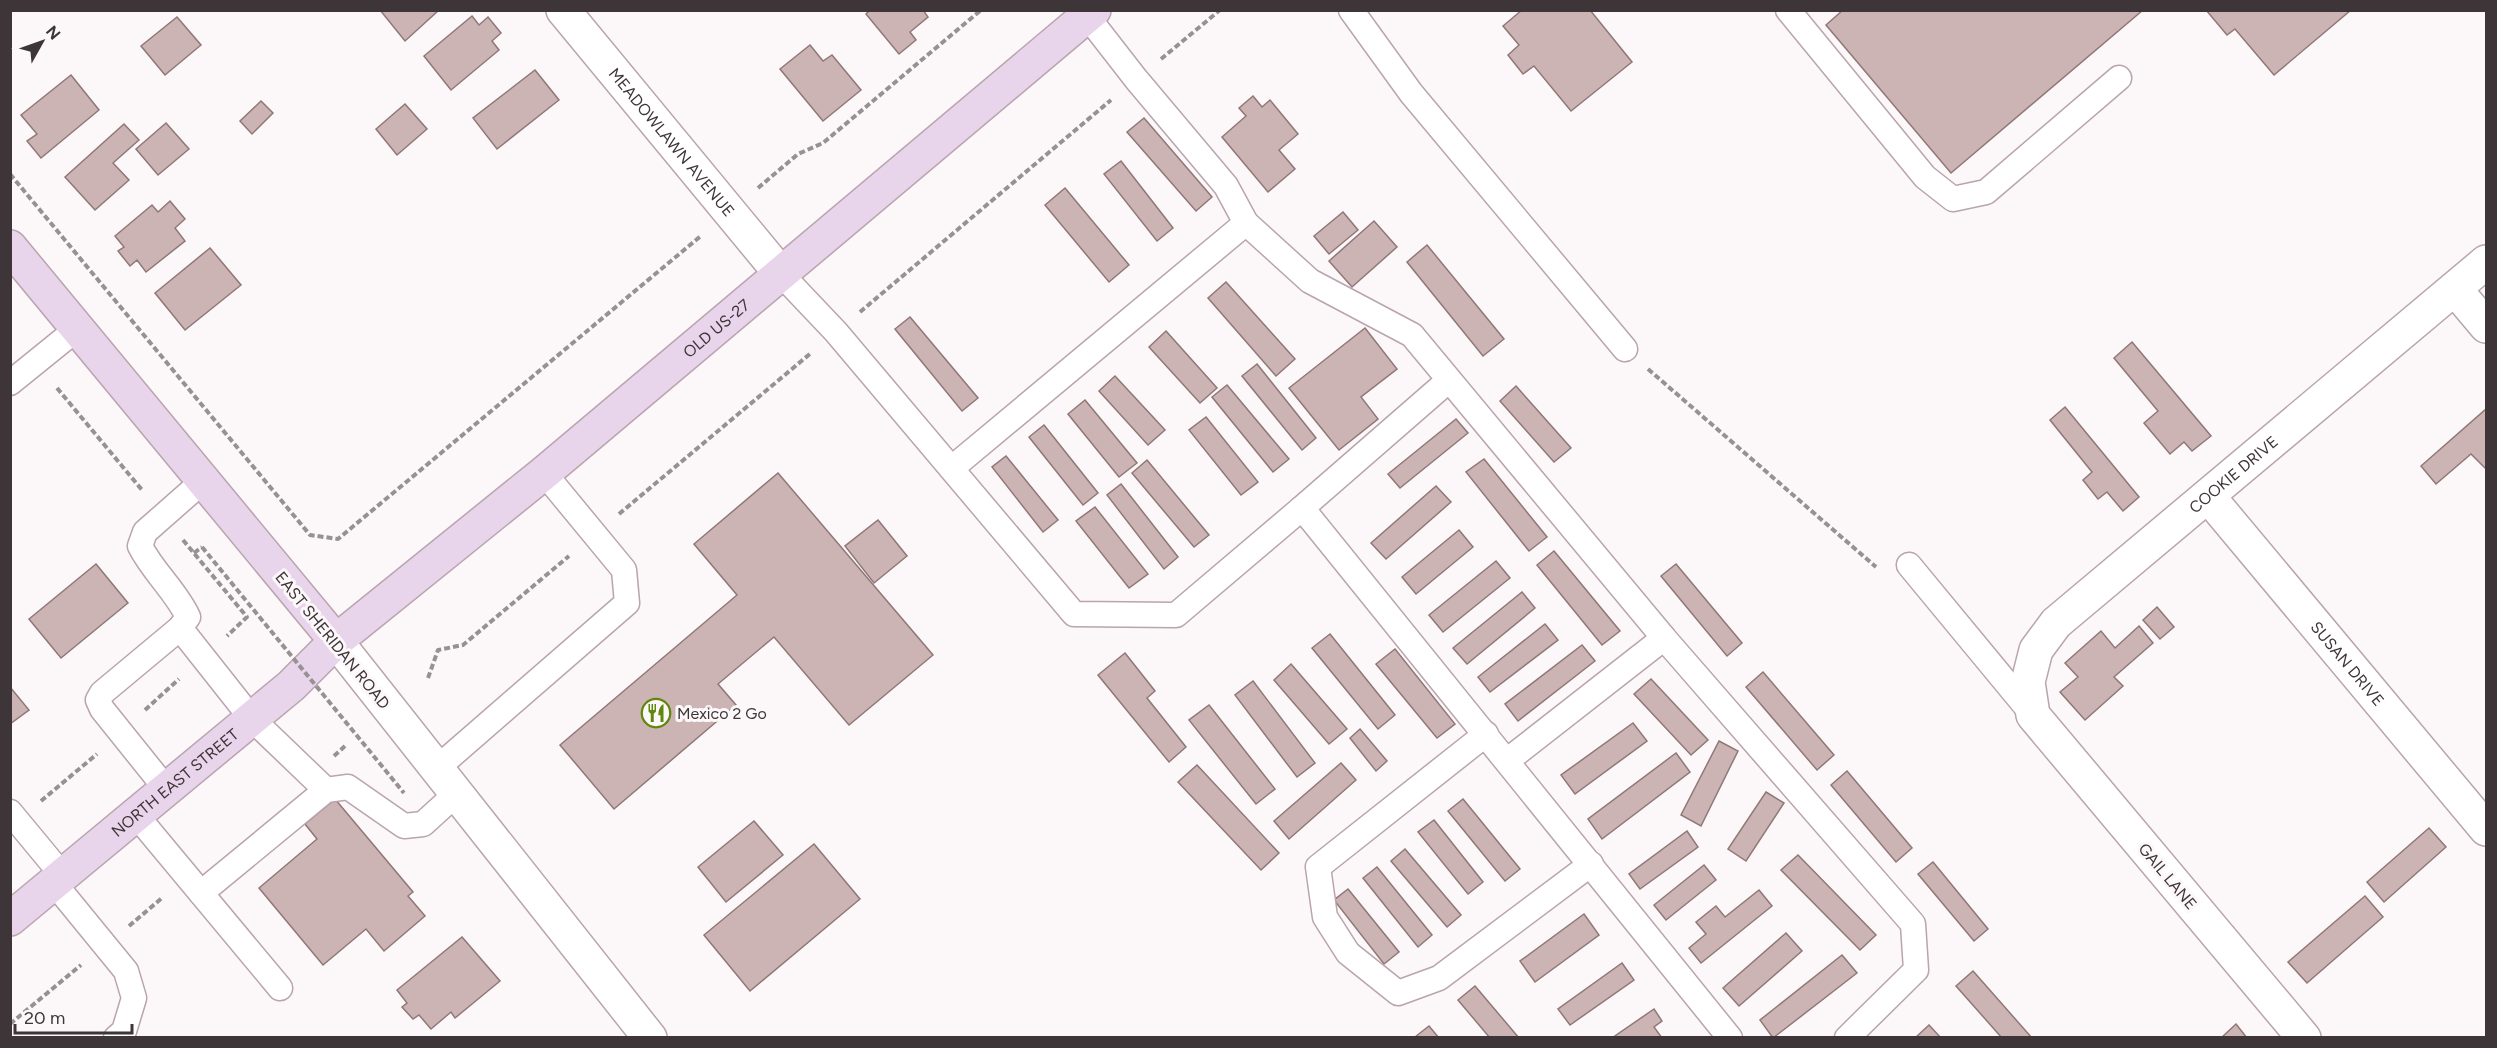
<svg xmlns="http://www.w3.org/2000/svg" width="2497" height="1048" font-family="Figtree,sans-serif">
<rect width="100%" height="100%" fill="#fcf7f9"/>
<g fill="#cdb4b4" stroke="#8f7877" stroke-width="1.5">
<path d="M380 10H439L405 41Z"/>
<path d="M870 10H923L928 17 910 32 916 40 899 54 866 14Z"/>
<path d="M1522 10H1590L1632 62 1571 111 1534 66 1523 74 1508 55 1519 45 1503 26Z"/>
<path d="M1843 10H2143L1951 173 1826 25Z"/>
<path d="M2206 10H2351L2274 75 2235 29 2227 35Z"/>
<path d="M472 16 479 25 488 17 501 33 492 41 499 50 451 90 424 56Z"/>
<path d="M177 17 201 45 165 75 141 46Z"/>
<path d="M810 45 823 61 832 55 861 90 823 121 780 69Z"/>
<path d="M535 70 559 100 497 149 473 118Z"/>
<path d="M71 75 99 110 41 158 27 141 37 134 21 115Z"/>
<path d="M1253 96 1262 107 1270 100 1298 134 1279 150 1295 169 1268 192 1222 137 1246 116 1239 108Z"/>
<path d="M261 101 273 113 252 134 240 121Z"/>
<path d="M405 104 427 129 397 155 376 129Z"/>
<path d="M1144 118 1212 197 1196 211 1127 132Z"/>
<path d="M166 123 189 149 158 175 136 149Z"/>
<path d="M124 124 139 140 113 163 129 180 95 210 65 177Z"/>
<path d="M1121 161 1173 228 1157 241 1104 174Z"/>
<path d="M1065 188 1129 265 1109 282 1045 205Z"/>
<path d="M170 201 185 219 175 228 185 241 146 272 137 260 130 266 118 251 124 247 115 236 152 205 158 212Z"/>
<path d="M1343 212 1358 230 1329 254 1314 236Z"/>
<path d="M1374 221 1397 247 1352 287 1329 261Z"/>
<path d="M1427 245 1504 339 1483 356 1407 262Z"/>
<path d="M210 248 241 285 185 330 155 293Z"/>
<path d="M1226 282 1295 359 1276 376 1208 298Z"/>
<path d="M910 317 978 398 962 411 895 329Z"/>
<path d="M1365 328 1397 369 1361 397 1378 419 1339 450 1289 388Z"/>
<path d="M1166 331 1217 388 1200 403 1149 347Z"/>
<path d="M2132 342 2211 436 2192 451 2184 442 2170 454 2144 423 2158 411 2114 358Z"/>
<path d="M1257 364 1316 438 1302 450 1242 376Z"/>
<path d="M1115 376 1165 430 1148 445 1099 391Z"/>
<path d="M1227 385 1289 459 1273 472 1212 397Z"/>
<path d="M1516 386 1571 448 1554 462 1500 401Z"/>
<path d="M1085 400 1137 463 1119 477 1068 414Z"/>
<path d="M2065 407 2139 497 2123 511 2107 492 2098 499 2083 480 2092 472 2050 420Z"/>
<path d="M2486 409V469L2471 454 2436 484 2421 466Z"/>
<path d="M1206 417 1258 482 1241 495 1189 430Z"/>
<path d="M1456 419 1468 433 1400 488 1388 474Z"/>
<path d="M1044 425 1098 493 1083 505 1029 437Z"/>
<path d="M1006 456 1058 520 1043 532 992 467Z"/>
<path d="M1484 459 1547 537 1529 551 1466 472Z"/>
<path d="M1147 460 1209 535 1194 547 1132 473Z"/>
<path d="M778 473 933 655 849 725 774 637 718 684 736 705 614 809 560 745 737 595 694 544Z"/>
<path d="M1121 484 1178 557 1164 569 1107 495Z"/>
<path d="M1436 486 1451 502 1386 559 1371 543Z"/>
<path d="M1095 507 1148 574 1129 588 1076 521Z"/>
<path d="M878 520 907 556 874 583 845 546Z"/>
<path d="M1459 530 1473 547 1416 594 1402 577Z"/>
<path d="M1554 551 1620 631 1602 645 1537 565Z"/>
<path d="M1496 561 1510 578 1443 632 1429 615Z"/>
<path d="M96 564 128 603 61 658 29 619Z"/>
<path d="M1676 564 1742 643 1727 656 1661 576Z"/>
<path d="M1522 592 1535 608 1467 664 1453 648Z"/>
<path d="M2157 607 2174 627 2160 639 2143 620Z"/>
<path d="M1545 624 1558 640 1490 692 1478 677Z"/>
<path d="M2139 626 2153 643 2114 677 2123 686 2085 720 2060 692 2078 677 2065 663 2101 631 2115 648Z"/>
<path d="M1330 634 1395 715 1378 729 1312 648Z"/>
<path d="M1582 645 1595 661 1518 721 1505 704Z"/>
<path d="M1395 649 1455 724 1437 738 1376 664Z"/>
<path d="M1125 653 1155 691 1147 698 1186 747 1169 762 1098 675Z"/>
<path d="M1291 664 1347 729 1329 744 1274 680Z"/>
<path d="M1763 672 1834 755 1817 770 1746 687Z"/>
<path d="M1651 679 1708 740 1691 755 1634 694Z"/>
<path d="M1253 681 1315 763 1297 777 1235 695Z"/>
<path d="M10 687 29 710 10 724Z"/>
<path d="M1209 705 1275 789 1256 804 1189 720Z"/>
<path d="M1633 723 1647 741 1575 794 1561 775Z"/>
<path d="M1360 729 1387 761 1376 771 1350 738Z"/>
<path d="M1719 741 1738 751 1701 826 1681 815Z"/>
<path d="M1676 753 1690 772 1602 839 1588 819Z"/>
<path d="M1341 763 1356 780 1289 839 1274 821Z"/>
<path d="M1197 765 1279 853 1261 870 1178 782Z"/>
<path d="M1847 771 1912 848 1896 862 1831 785Z"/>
<path d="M1766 792 1784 803 1746 861 1728 849Z"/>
<path d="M335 799 413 892 408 896 425 916 384 951 366 929 323 965 259 888 317 839 305 824Z"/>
<path d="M1463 799 1520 869 1505 881 1448 811Z"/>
<path d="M1434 820 1483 882 1468 894 1418 832Z"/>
<path d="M754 821 783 855 726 902 698 867Z"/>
<path d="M2429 828 2446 847 2384 902 2367 882Z"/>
<path d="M1687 831 1698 847 1640 889 1629 874Z"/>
<path d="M814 844 860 899 750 991 704 935Z"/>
<path d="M1405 849 1461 915 1447 927 1391 861Z"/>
<path d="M1798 855 1876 935 1860 950 1781 870Z"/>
<path d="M1933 862 1988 929 1974 941 1918 874Z"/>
<path d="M1704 865 1716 880 1666 920 1654 905Z"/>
<path d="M1377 867 1432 935 1418 947 1363 878Z"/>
<path d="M1348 889 1399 952 1384 964 1334 900Z"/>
<path d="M1759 890 1772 906 1701 963 1689 948 1706 934 1696 922 1716 906 1725 917Z"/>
<path d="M2365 896 2383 917 2307 983 2288 962Z"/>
<path d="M1584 914 1599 935 1535 982 1520 961Z"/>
<path d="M1786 933 1802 951 1739 1006 1723 988Z"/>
<path d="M462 937 500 981 455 1018 451 1012 431 1029 419 1015 413 1019 402 1007 407 1003 397 990Z"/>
<path d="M1842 955 1857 973 1773 1038 1760 1020Z"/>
<path d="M1622 963 1634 980 1570 1025 1558 1009Z"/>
<path d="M1973 971 2032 1038H2002L1956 986Z"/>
<path d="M1475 986 1519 1038H1490L1458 1000Z"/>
<path d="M1654 1009 1662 1021 1654 1027 1662 1038H1612Z"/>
<path d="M2236 1024 2247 1038H2221Z"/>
<path d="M1929 1025 1941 1038H1915Z"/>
<path d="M1429 1026 1439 1038H1416L1415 1037Z"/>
</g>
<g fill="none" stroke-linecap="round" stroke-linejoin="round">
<g stroke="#baa4ad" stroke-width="27">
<g id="lane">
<path d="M1351 10 1411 93 1625 349"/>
<path d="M1788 10 1925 177 1953 199 1986 192 2119 78"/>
<path d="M1087 16 1136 79 1226 186 1246 223 1310 281 1412 335 1664 638 1913 924 1916 970 1847 1038"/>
<path d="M781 274 836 332 1074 614 1176 615 1302 508 1730 1038"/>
<path d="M10 383 78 328"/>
<path d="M952 468 1246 223"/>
<path d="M1302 508 1449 380"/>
<path d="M1909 565 2033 715"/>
<path d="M180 628 252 719 326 790"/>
<path d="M1486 734 1318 867 1325 917 1348 953 1398 993 1439 978 1591 864"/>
<path d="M1508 760 1664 638"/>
<path d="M436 769 627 603 624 570 544 473"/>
<path d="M167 790 102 709 98 700 102 693 180 628 188 617C176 591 153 572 140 546L145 532 203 481"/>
<path d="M10 812 63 876"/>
<path d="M136 815 280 988"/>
<path d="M54 883 126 971 134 998 124 1031 116 1038"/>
<path d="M201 893 326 790 348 787 404 826 423 824 456 794"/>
</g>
</g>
<g stroke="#baa4ad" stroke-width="36">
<g id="street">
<path id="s1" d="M563 10 781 274"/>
<path d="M2455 289 2486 326"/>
<path id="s2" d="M2208 496 2486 829"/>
<path d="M336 641 650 1038"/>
<path id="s3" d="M2304 1038 2033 715 2028 682 2036 650 2056 623 2486 262"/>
</g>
</g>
<g stroke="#baa4ad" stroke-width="36">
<g id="secondary">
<path d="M10 247 336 641"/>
<path id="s4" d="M10 919 291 686 336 641 544 473 1094 10"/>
</g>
</g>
<g stroke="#989193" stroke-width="4" stroke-dasharray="6 3" stroke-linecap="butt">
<path d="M1161 59 1220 10"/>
<path d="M10 174 310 535 338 539 702 235"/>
<path d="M758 188 798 154 823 143 981 10"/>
<path d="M860 312 1111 100"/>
<path d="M1648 369 1876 567"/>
<path d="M57 388 142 490"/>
<path d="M619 514 811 353"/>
<path d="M183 540 247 617 227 636"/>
<path d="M194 553 202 547"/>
<path d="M428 678 438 650 463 645 569 556"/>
<path d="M145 710 179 679"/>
<path d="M334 756 345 746"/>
<path d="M41 801 97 754"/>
<path d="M129 926 162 898"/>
<path d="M10 1024 81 965"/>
</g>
<use href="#lane" stroke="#fff" stroke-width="24"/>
<use href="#street" stroke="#fff" stroke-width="33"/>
<use href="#secondary" stroke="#e8d4eb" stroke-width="33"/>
<path stroke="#989193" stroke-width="4" stroke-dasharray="6 3" stroke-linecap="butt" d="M202 547 404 793"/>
</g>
<defs>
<g id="restaurant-ring" transform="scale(1.5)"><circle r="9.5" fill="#fcf7f9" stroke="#60870d" stroke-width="1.5"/><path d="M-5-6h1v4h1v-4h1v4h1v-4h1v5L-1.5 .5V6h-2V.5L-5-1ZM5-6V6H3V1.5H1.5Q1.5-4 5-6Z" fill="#60870d"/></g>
</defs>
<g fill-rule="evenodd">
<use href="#restaurant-ring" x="656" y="713"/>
</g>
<g text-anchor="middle" stroke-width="6" stroke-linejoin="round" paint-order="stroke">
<g font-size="16" fill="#3e3538" stroke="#fcf7f9">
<text dy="6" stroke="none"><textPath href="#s1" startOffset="171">MEADOWLAWN AVENUE</textPath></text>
<text dy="6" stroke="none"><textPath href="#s4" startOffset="921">OLD US-27</textPath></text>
<text dy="6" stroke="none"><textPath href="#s3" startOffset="753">COOKIE DRIVE</textPath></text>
<text transform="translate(333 640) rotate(51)" y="6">EAST SHERIDAN ROAD</text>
<text dy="6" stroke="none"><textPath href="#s2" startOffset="218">SUSAN DRIVE</textPath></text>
<text dy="6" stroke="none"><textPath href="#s4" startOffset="214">NORTH EAST STREET</textPath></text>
<text transform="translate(2168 876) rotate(50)" y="6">GAIL LANE</text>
</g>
<g font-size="16" fill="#3e3538" stroke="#fcf7f9" text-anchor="start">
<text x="677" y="719">Mexico 2 Go</text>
</g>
</g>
<rect width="2497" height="1048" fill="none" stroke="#3e3538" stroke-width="24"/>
<g transform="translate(42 42) rotate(50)" stroke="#fcf7f9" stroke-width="4.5" paint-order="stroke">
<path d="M0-4.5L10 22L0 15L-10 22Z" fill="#3e3538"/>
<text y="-9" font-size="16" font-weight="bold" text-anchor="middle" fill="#3e3538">N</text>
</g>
<path d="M15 1024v9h117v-9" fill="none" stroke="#3e3538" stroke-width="3"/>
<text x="24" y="1024" font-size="18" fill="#3e3538" stroke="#fcf7f9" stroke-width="4.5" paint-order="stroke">20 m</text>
</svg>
